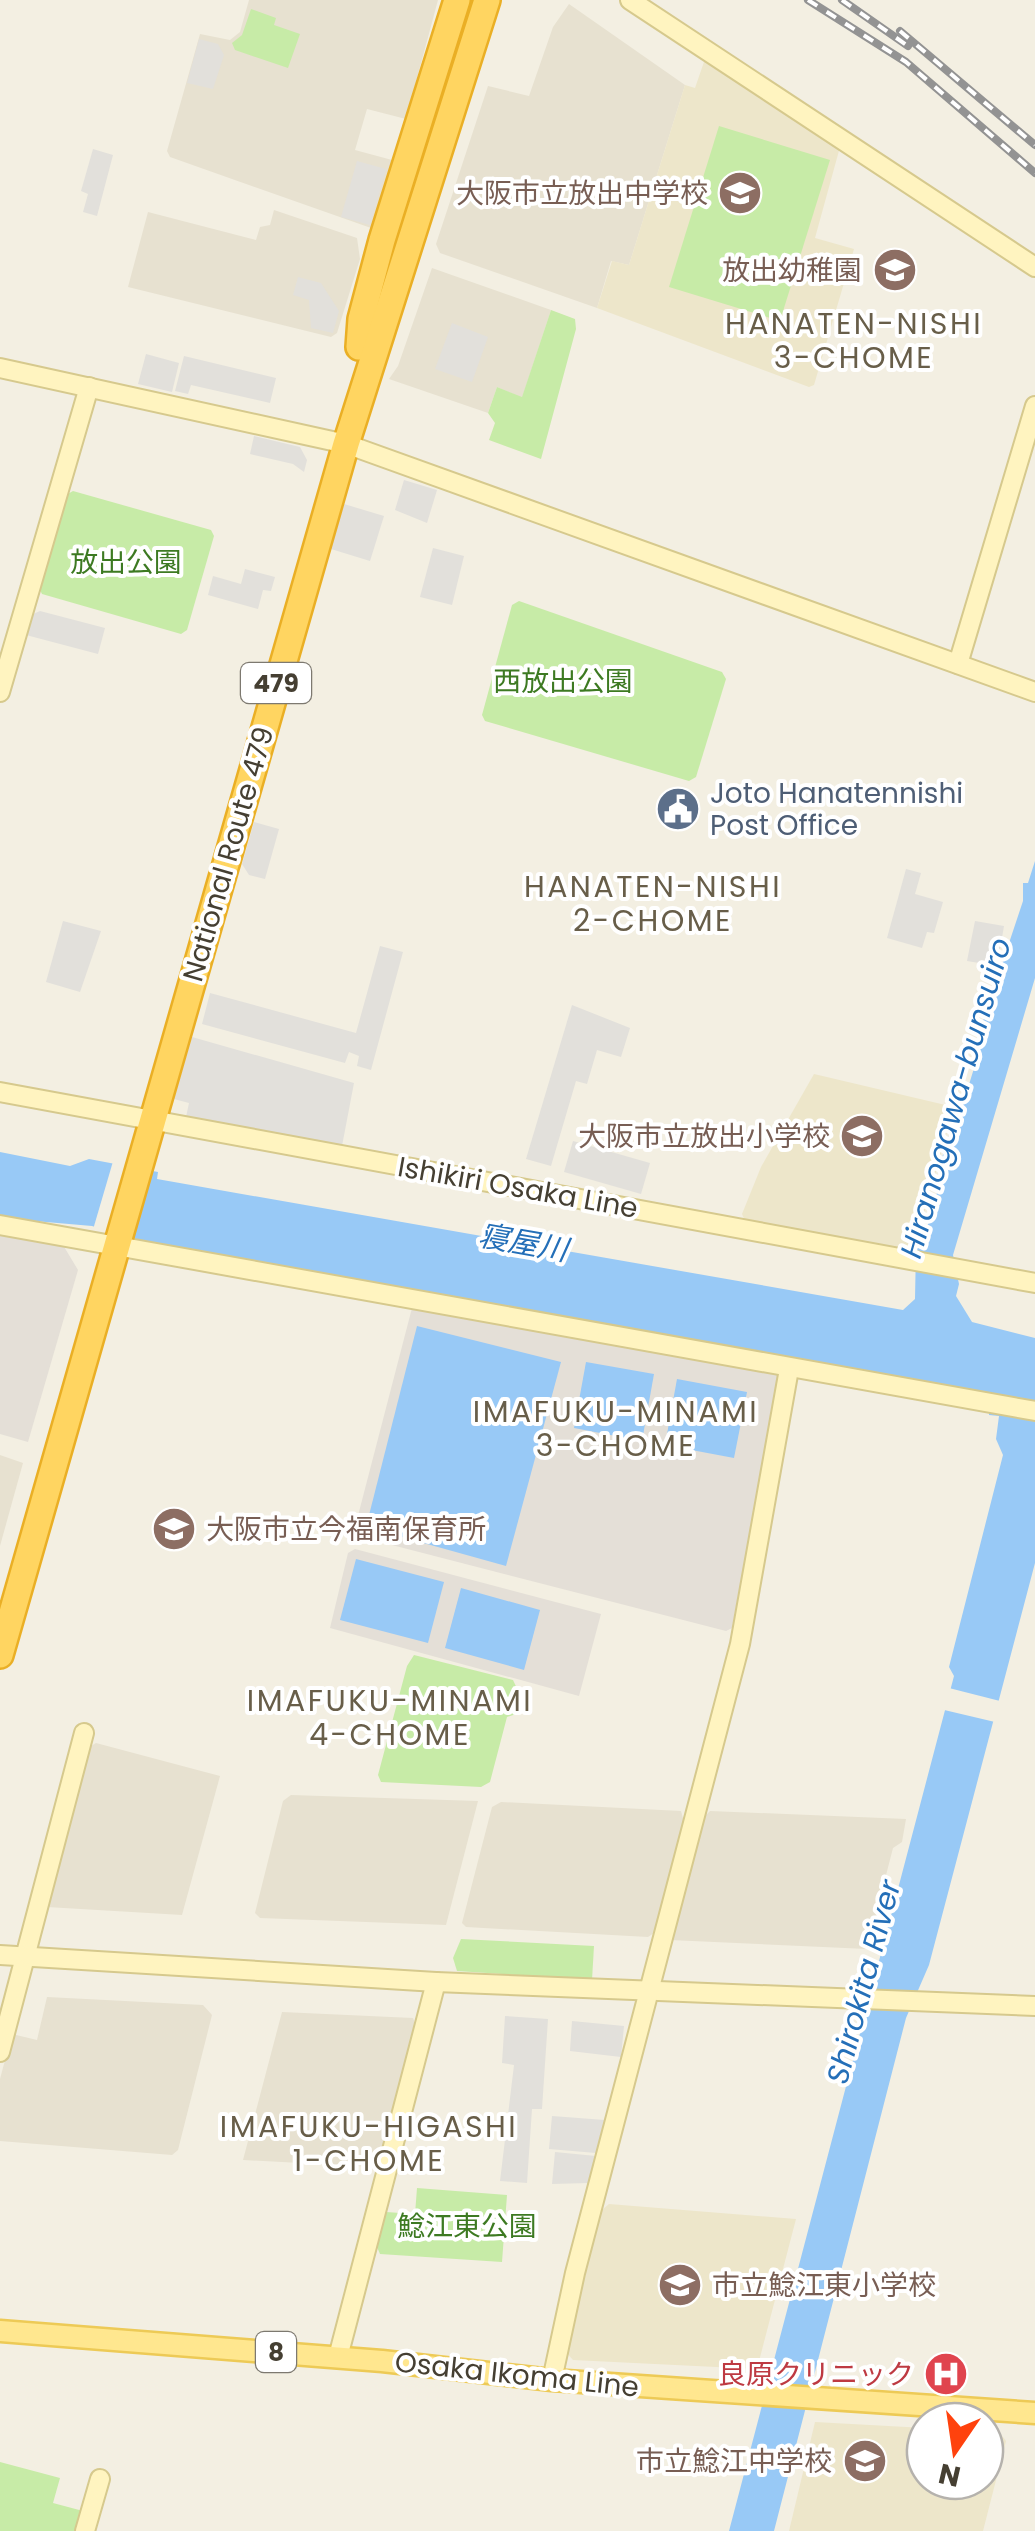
<svg xmlns="http://www.w3.org/2000/svg" width="1035" height="2531" font-family="Poppins,'Noto Sans JP',sans-serif">
<rect width="100%" height="100%" fill="#f3efe2"/>
<g fill="#e7e1d0">
<path d="M249 0H438L406 119 367 109 355 150 392 160 371 228 170 157 167 151 200 34 230 40 240 32Z"/>
<path d="M569 4 685 85 629 265 611 261 597 308 440 253 436 244 488 86 529 96 553 27Z"/>
<path d="M274 210 357 238 360 259 337 333 331 337 128 287 148 212 256 240 260 227 270 225Z"/>
<path d="M432 268 551 310 522 398 497 387 488 413 389 379 398 366Z"/>
<path d="M0 1455 23 1463 0 1546Z"/>
<path d="M96 1743 220 1776 182 1915 47 1907 88 1748Z"/>
<path d="M291 1795 478 1801 446 1925 260 1918 255 1913 283 1801Z"/>
<path d="M501 1802 681 1811 684 1822 654 1933 648 1937 466 1927 462 1923 492 1807Z"/>
<path d="M710 1811 906 1819 902 1842 893 1848 867 1949 670 1940 701 1820Z"/>
<path d="M47 1997 203 2005 212 2015 178 2150 172 2155 0 2141V2079L12 2034 37 2040Z"/>
<path d="M282 2012 413 2018 416 2026 382 2162 375 2167 243 2160Z"/>
</g>
<g fill="#e4dfd7">
<path d="M0 1233 63 1245 78 1270 28 1442 0 1434Z"/>
<path d="M412 1308 779 1374 732 1628 726 1631 357 1536 354 1531Z"/>
<path d="M355 1549 601 1614 579 1696 330 1628 348 1553Z"/>
</g>
<g fill="#ede6ca">
<path d="M705 59 840 147 815 238 854 249 814 385 809 387 597 308 612 261 629 265 685 85 695 88Z"/>
<path d="M814 1074 954 1107 925 1210 906 1250 746 1223 742 1214 761 1167Z"/>
<path d="M609 2204 796 2219 757 2369 573 2360 565 2351 602 2210Z"/>
<path d="M815 2422 925 2428V2481H985V2432H999L1006 2441 983 2531H789Z"/>
</g>
<g fill="#c7eba7">
<path d="M251 9 276 18 274 25 300 34 288 68 235 50 232 43 242 35Z"/>
<path d="M719 126 830 160 780 321 669 287Z"/>
<path d="M551 310 575 319 576 329 541 459 489 440 495 423 488 413 497 387 522 397Z"/>
<path d="M73 491 211 530 214 536 187 630 181 634 42 594 39 588 66 495Z"/>
<path d="M519 601 722 672 726 679 696 777 689 781 485 721 482 715 512 605Z"/>
<path d="M414 1655 513 1680 521 1697 516 1714 507 1717 490 1782 481 1787 381 1782 378 1775 407 1666Z"/>
<path d="M461 1939 594 1946 592 1980 457 1971 453 1958Z"/>
<path d="M417 2188 507 2195 502 2262 380 2254 377 2247 386 2212 415 2214Z"/>
<path d="M0 2462 60 2478 53 2503 83 2511 78 2531H0Z"/>
</g>
<g fill="#e2e0db">
<path d="M199 39 218 44 224 55 213 89 187 83Z"/>
<path d="M93 149 113 155 97 216 83 212 88 194 81 191Z"/>
<path d="M357 161 386 169 370 225 341 217Z"/>
<path d="M298 277 321 283 339 311 333 333 311 328 309 300 293 295Z"/>
<path d="M452 323 488 337 472 382 435 369Z"/>
<path d="M146 354 179 363 172 392 138 384Z"/>
<path d="M184 356 276 378 270 403 191 385 188 394 175 391Z"/>
<path d="M254 436 300 447 307 460 304 472 293 464 250 454Z"/>
<path d="M404 480 437 490 427 523 395 510Z"/>
<path d="M344 504 384 516 370 561 331 549Z"/>
<path d="M433 548 464 556 452 605 420 597Z"/>
<path d="M245 569 275 577 271 591 263 590 258 609 208 595 213 576 241 584Z"/>
<path d="M40 611 105 628 98 654 26 635 31 615Z"/>
<path d="M254 822 279 829 265 879 249 875 242 864Z"/>
<path d="M906 869 921 873 915 894 943 902 934 933 927 932 922 948 887 938Z"/>
<path d="M63 921 101 931 80 992 46 982Z"/>
<path d="M975 921 1004 926 997 966 967 961Z"/>
<path d="M380 946 403 952 371 1070 357 1066 359 1056 349 1052 345 1063 202 1024 210 993 356 1033Z"/>
<path d="M572 1005 630 1028 621 1057 597 1050 587 1084 576 1081 551 1166 526 1159Z"/>
<path d="M192 1037 354 1083 342 1146 186 1117 189 1103 174 1099Z"/>
<path d="M573 1141 650 1163 641 1194 564 1172Z"/>
<path d="M505 2016 548 2019 542 2109H532L527 2183 500 2181 514 2065 502 2063Z"/>
<path d="M572 2021 624 2026 621 2057 570 2051Z"/>
<path d="M552 2116 605 2120 596 2153 549 2149Z"/>
<path d="M555 2152 596 2156 589 2183 552 2184Z"/>
</g>
<g fill="#98c9f6">
<path d="M1035 861V978L953 1255 959 1284 956 1296 972 1322 1035 1338V1563L929 1965 906 2018 774 2531H729L954 1676 949 1667 1003 1455 996 1439 999 1416 989 1415V1405L153 1246 92 1226 0 1218V1152L70 1166 89 1159 158 1172 157 1179 903 1310 915 1299 916 1248H921L945 1165 941 1161 955 1117H959L983 1039 978 1036 1023 901V883H1028Z"/>
<path d="M417 1326 561 1362 506 1566 366 1527Z"/>
<path d="M586 1362 654 1374 642 1441 574 1428Z"/>
<path d="M677 1379 747 1392 734 1458 665 1445Z"/>
<path d="M356 1559 444 1582 428 1643 340 1620Z"/>
<path d="M461 1588 540 1610 524 1670 445 1648Z"/>
</g>
<g fill="#f3efe2">
<path d="M114 1158 153 1165 131 1240 92 1233Z"/>
<path d="M945 1687 1000 1701 995 1722 940 1709Z"/>
</g>
<g fill="none" stroke-linecap="round" stroke-linejoin="round">
<g stroke="#d6c98d" stroke-width="22">
<g id="secondary">
<path d="M630 0 1035 267"/>
<path d="M0 368 346 444 1035 692"/>
<path d="M958 664 1035 406"/>
<path d="M0 692 89 387"/>
<path d="M0 1092 1035 1283"/>
<path d="M0 1225 1035 1411"/>
<path d="M0 1955 436 1982 1035 2006"/>
<path d="M0 2052 84 1733"/>
<path d="M338 2357 436 1982"/>
<path d="M552 2380 575 2273 740 1644 789 1369"/>
<path d="M85 2531 100 2479"/>
</g>
</g>
<g stroke="#edca56" stroke-width="25">
<path id="primary" d="M0 2331 382 2361 552 2380 1035 2413"/>
</g>
<g stroke="#eaaf25" stroke-width="30">
<g id="highway">
<path d="M359 347 361 319 382 240 457 0"/>
<path d="M0 1655 346 444 487 0"/>
</g>
</g>
<use href="#secondary" stroke="#fff4c0" stroke-width="18"/>
<use href="#primary" stroke="#ffe78f" stroke-width="20"/>
<use href="#highway" stroke="#ffd561" stroke-width="25"/>
<g stroke="#939393" stroke-width="8">
<g id="rail">
<path d="M808 0 906 62 1035 173"/>
<path d="M842 0 908 46"/>
<path d="M900 31 1035 145"/>
</g>
</g>
<use href="#rail" stroke="#fff" stroke-width="4" stroke-dasharray="11" stroke-linecap="butt"/>
</g>
<defs>
<g id="school-disc" transform="scale(2.25)"><circle r="9.5" fill="#8d6e63" stroke="#fff"/><path d="M0-5L7-2L0 1L-7-2ZM-4 1L0 2.5L4 1V4Q0 6-4 4Z" fill="#fff"/></g>
<g id="civic-disc" transform="scale(2.25)"><circle r="9.5" fill="#5c6f8a" stroke="#fff"/><path d="M-.6-6.5H3V-4.5H.6V-3L4-1V1h2V6H-6V1h2V-1L-.6-3ZM-1.2 2.5V6h2.4V2.5Z" fill="#fff"/></g>
<g id="hospital-disc" transform="scale(2.25)"><circle r="9.5" fill="#e0444e" stroke="#fff"/><path d="M-5-5h3v3.5h4V-5h3V5h-3V1.5h-4V5h-3Z" fill="#fff"/></g>
</defs>
<g fill-rule="evenodd">
<use href="#school-disc" x="740" y="193"/>
<use href="#school-disc" x="895" y="270"/>
<use href="#civic-disc" x="678" y="809"/>
<use href="#school-disc" x="862" y="1136"/>
<use href="#school-disc" x="174" y="1529"/>
<use href="#school-disc" x="680" y="2285"/>
<use href="#hospital-disc" x="946" y="2374"/>
<use href="#school-disc" x="865" y="2461"/>
</g>
<g text-anchor="middle" stroke-width="8" stroke-linejoin="round" paint-order="stroke">
<g fill="#fff" stroke="#7d7970" stroke-width="2.5">
<rect x="241" y="663" width="70" height="40" rx="8"/>
<rect x="256" y="2332" width="40" height="40" rx="8"/>
</g>
<g font-size="25" font-weight="bold" fill="#453f32">
<text x="276" y="692">479</text>
<text x="276" y="2361">8</text>
</g>
<g font-size="28" fill="#785e54" stroke="#fff" text-anchor="end">
<text x="708" y="203">大阪市立放出中学校</text>
<text x="862" y="280">放出幼稚園</text>
<text x="830" y="1146">大阪市立放出小学校</text>
<text x="206" y="1539" text-anchor="start">大阪市立今福南保育所</text>
<text x="712" y="2295" text-anchor="start">市立鯰江東小学校</text>
<text x="832" y="2471">市立鯰江中学校</text>
</g>
<g font-size="28" fill="#3d7a22" stroke="#fff">
<text x="126" y="572">放出公園</text>
<text x="563" y="691">西放出公園</text>
<text x="467" y="2236">鯰江東公園</text>
</g>
<g font-size="28" fill="#4e5e75" stroke="#fff" text-anchor="start">
<text x="710" y="803">Joto Hanatennishi<tspan x="710" dy="32">Post Office</tspan></text>
</g>
<g font-size="28" fill="#453f32" stroke="#fff">
<text transform="translate(228 854) rotate(-74)" y="10">National Route 479</text>
<text transform="translate(518 1187) rotate(10)" y="10">Ishikiri Osaka Line</text>
<text transform="translate(517 2374) rotate(6)" y="10">Osaka Ikoma Line</text>
</g>
<g font-size="28" fill="#be3a42" stroke="#fff" text-anchor="end">
<text x="914" y="2384">良原クリニック</text>
</g>
<g font-size="30" letter-spacing="2.5" fill="#685e49" stroke="#fff">
<text x="854" y="334">HANATEN-NISHI<tspan x="854" dy="34">3-CHOME</tspan></text>
<text x="653" y="897">HANATEN-NISHI<tspan x="653" dy="34">2-CHOME</tspan></text>
<text x="616" y="1422">IMAFUKU-MINAMI<tspan x="616" dy="34">3-CHOME</tspan></text>
<text x="390" y="1711">IMAFUKU-MINAMI<tspan x="390" dy="34">4-CHOME</tspan></text>
<text x="369" y="2137">IMAFUKU-HIGASHI<tspan x="369" dy="34">1-CHOME</tspan></text>
</g>
<g font-size="30" font-style="italic" fill="#246fb8" stroke="#fff">
<text transform="translate(956 1098) rotate(-74)" y="10">Hiranogawa-bunsuiro</text>
<text transform="translate(523 1243) rotate(10)" y="10">寝屋川</text>
<text transform="translate(864 1982) rotate(-75)" y="10">Shirokita River</text>
</g>
</g>
<g transform="translate(955 2451) rotate(193)"><circle r="48" fill="#ffffff" stroke="#b5b2ad" stroke-width="2.5"/>
<path d="M0-8L18 38L0 25L-18 38Z" fill="#ff420d"/>
<text y="-15" font-size="28" font-weight="bold" text-anchor="middle" fill="#453f32">N</text>
</g>
</svg>
